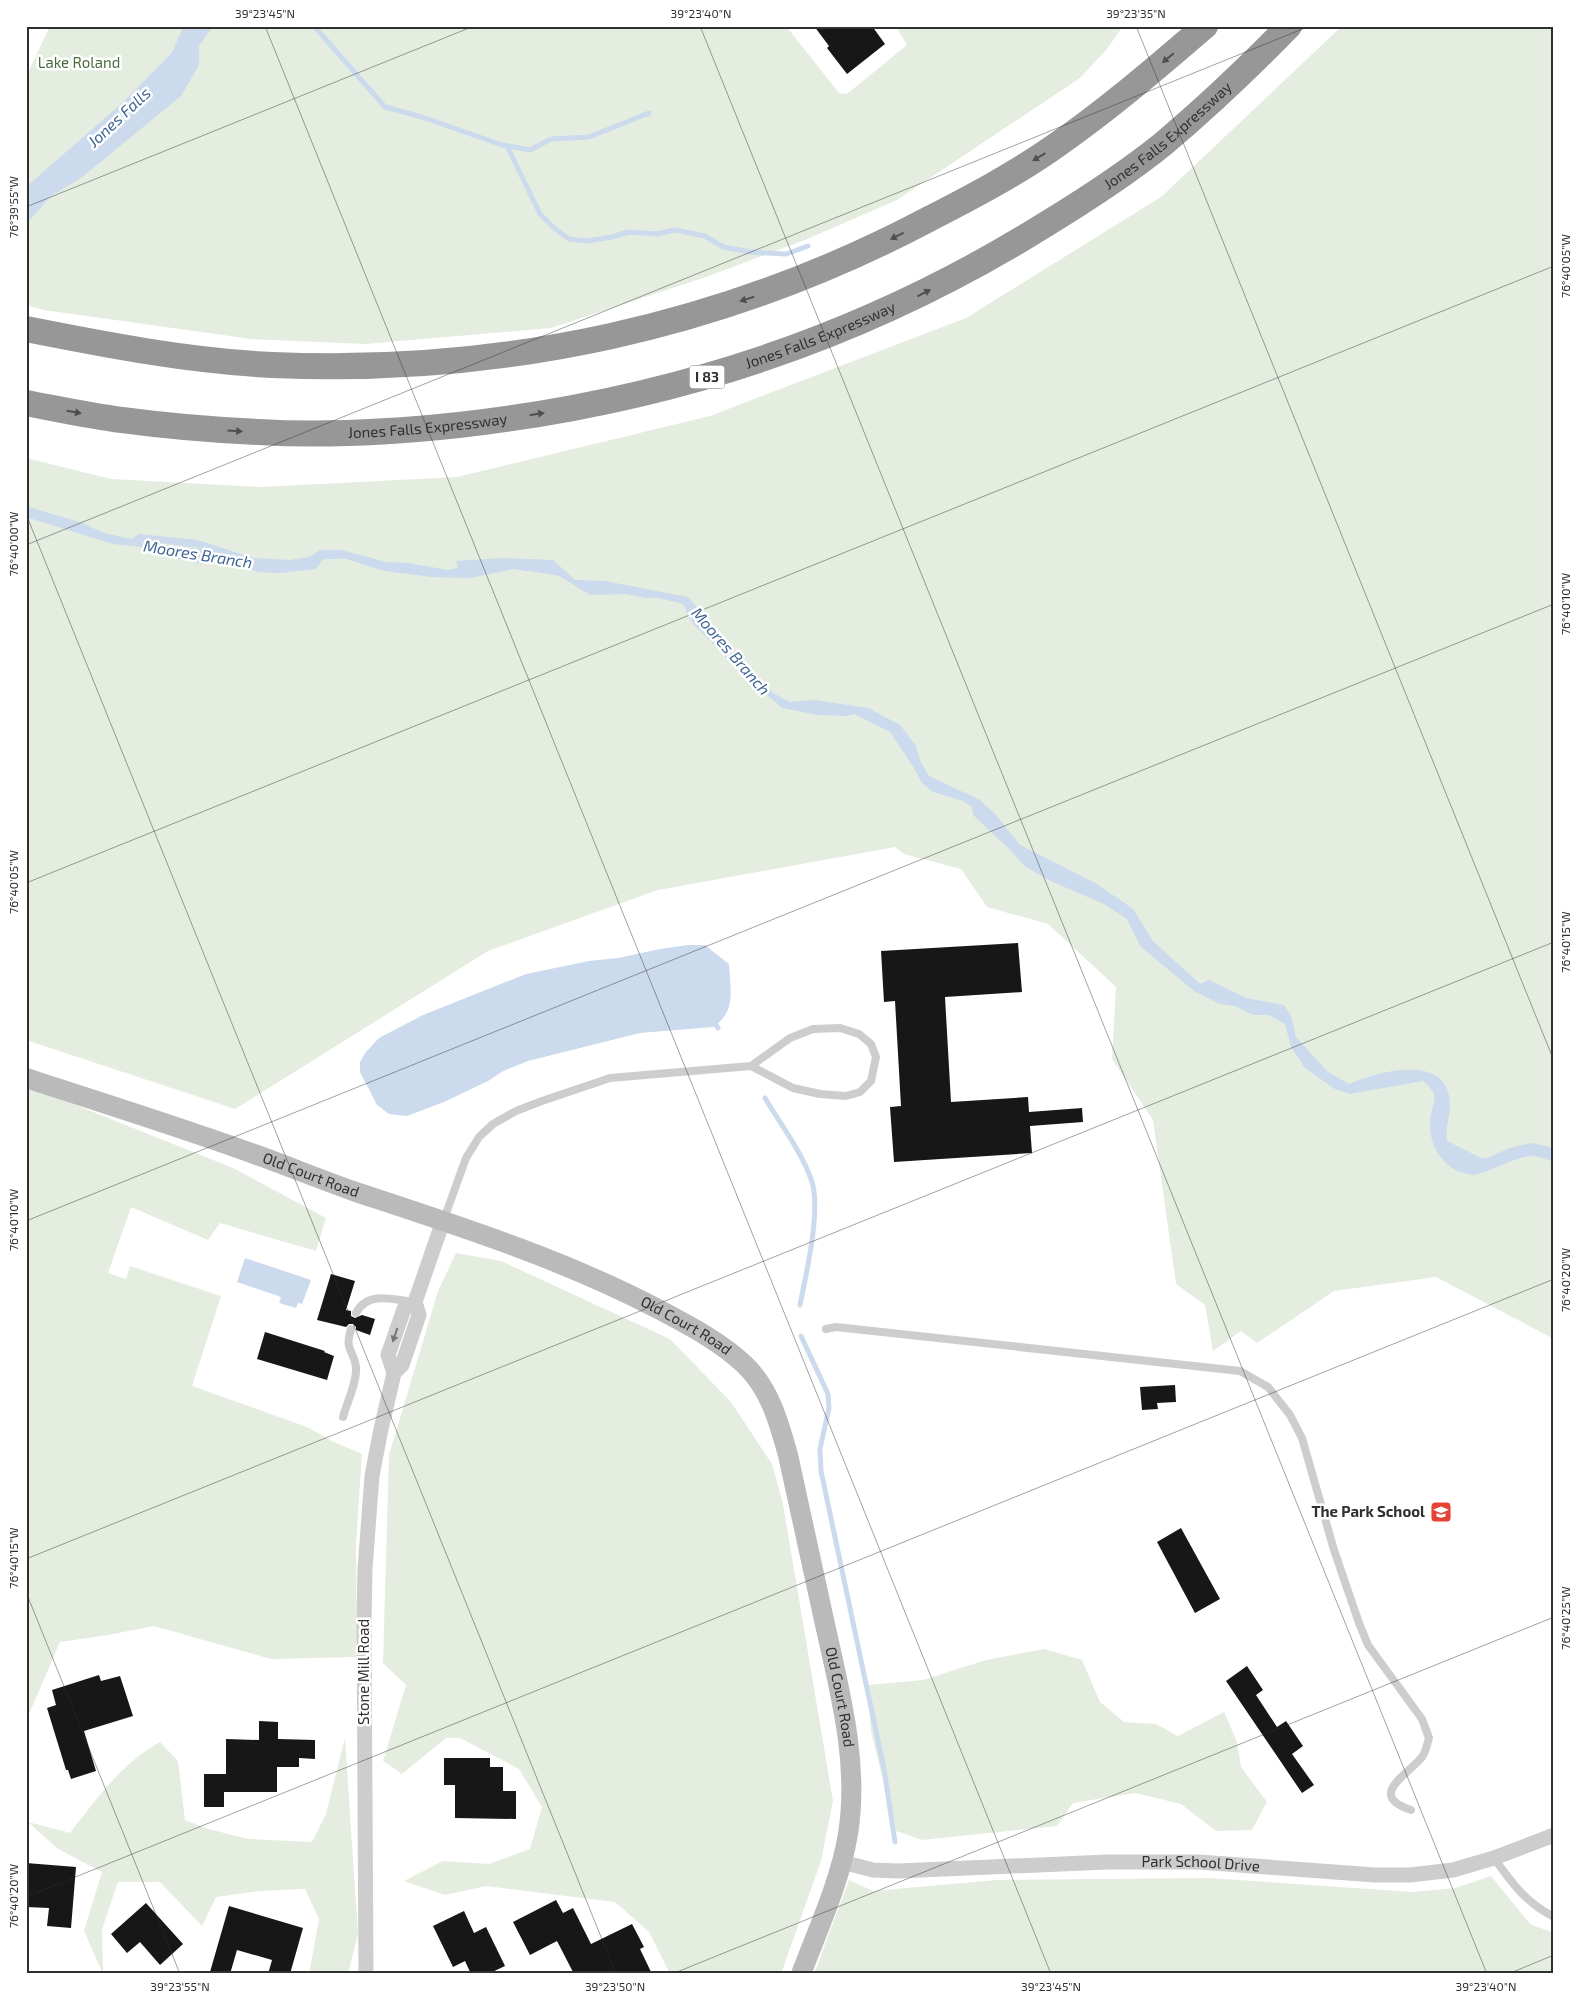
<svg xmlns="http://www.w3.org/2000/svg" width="1580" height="2000" font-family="'Exo 2',sans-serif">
<rect width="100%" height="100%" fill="#fff"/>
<g fill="#e4eddf">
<path d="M50 26H786L839 93 847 94 907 45 897 28 899 26H1123L1107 49 1080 78 897 200 805 240 709 276 551 328 365 344 251 339 44 310 26 305V77Z"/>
<path d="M1342 26H1554V130L1552 136 1554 143V1339L1436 1277 1334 1291 1257 1343 1241 1331 1213 1351 1205 1305 1176 1284 1153 1120 1112 1059 1116 987 1048 924 987 907 961 869 904 854 895 847 658 890 488 951 235 1109 26 1040V458L111 479 261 487 457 477 710 416 966 318 1161 197Z"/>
<path d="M26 1085 233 1168 326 1218 316 1251 220 1223 208 1240 131 1207 108 1273 126 1279 130 1266 221 1296 192 1386 307 1427 334 1442 362 1454 356 1544 357 1657 271 1659 154 1626 108 1635 60 1642 26 1721Z"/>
<path d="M456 1253 501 1261 670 1339 731 1402 772 1464 783 1504 833 1801 821 1861 781 1974H670L649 1932 615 1902 486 1886 445 1895 404 1881 443 1861 489 1864 530 1849 542 1807 519 1769 460 1738H446L402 1774 383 1761 406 1685 383 1663 389 1455 438 1291Z"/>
<path d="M1044 1649 1082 1660 1100 1702 1124 1722 1156 1724 1178 1736 1224 1712 1237 1742 1241 1767 1267 1802 1252 1830 1216 1831 1181 1804 1135 1793 1073 1803 1057 1826 922 1840 896 1831 871 1732 868 1685 923 1680 986 1660Z"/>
<path d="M345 1738 358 1934 348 1974H309L319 1919 305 1889 259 1891 216 1897 202 1926 160 1882H118L102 1929 103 1974 84 1931 102 1872 58 1849 28 1822 70 1833C97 1798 122 1763 160 1742L178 1761 185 1820 208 1829 249 1839 312 1842 326 1814Z"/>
<path d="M1491 1876 1530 1924 1554 1933V1974H814L849 1880 873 1891 997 1880 1209 1878 1413 1892 1455 1888Z"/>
</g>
<g fill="#cbdaec">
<path d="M184 26H213L199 46V65L181 96 81 178 51 196 26 224V187L121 104 171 54Z"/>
<path d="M26 506 82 523 104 533 131 539 139 534 198 540 253 558 290 560 309 557 320 550H341L387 562 408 563 448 570 458 568 456 561 503 558 553 560 575 580 605 581 688 597 773 693 790 702 814 700 868 708 900 725 916 746 921 763 929 776 980 800 995 814 1020 845 1097 884 1133 909 1153 941 1200 984 1209 980 1246 998 1284 1005 1291 1016 1296 1037 1328 1072 1349 1084C1376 1072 1442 1054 1449 1096 1452 1112 1445 1125 1447 1141L1481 1158H1488L1509 1148 1532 1143 1554 1148V1162C1548 1160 1538 1156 1532 1156 1517 1156 1494 1170 1478 1174 1470 1176 1459 1172 1452 1168 1435 1156 1427 1135 1431 1114 1432 1108 1437 1099 1433 1092 1431 1088 1426 1084 1423 1081L1350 1094 1335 1089 1305 1068 1291 1047 1285 1024 1269 1015H1253L1235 1006 1220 1004 1194 991 1140 946 1127 919 1104 904 1053 882 1026 867 1007 847 973 815 972 807 963 801 933 792 922 783 914 768 890 732 854 714 847 716 818 715 782 708 741 672 693 624 683 604 659 598H646L626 594 590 595 559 576 542 573 513 569 470 578 432 577 384 571 334 555H326L316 569 279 573 258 572 228 561 214 558 202 564 178 559 175 553 196 556 199 548 159 543 142 547 113 544 26 517Z"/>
<path d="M688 945H705L729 964C730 989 737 1011 713 1027L640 1033 528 1061 503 1071 488 1081 444 1102 407 1116 389 1114 377 1105 360 1072V1062L366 1052 379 1038 423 1015 526 974 589 961 618 958 660 949Z"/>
<path d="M245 1258 311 1280 302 1304 298 1303 296 1308 279 1303 281 1297 237 1282Z"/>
</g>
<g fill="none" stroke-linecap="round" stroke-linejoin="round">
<g stroke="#cbdaec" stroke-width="5">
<path d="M314 26 385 107 422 117 502 145 530 150 551 139 589 137 649 113"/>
<path d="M507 146 540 214 553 227 569 239 587 241 612 237 628 232 657 234 675 230 705 236 723 247 750 252 786 254 808 246"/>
<path d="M142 545 203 552"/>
<path d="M321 557 342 556"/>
<path d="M716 1025 718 1028"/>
<path d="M765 1098C781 1125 802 1152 812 1182 821 1211 806 1275 800 1305"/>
<path d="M801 1336 828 1394 829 1408 820 1449 821 1471 884 1769 895 1842"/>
</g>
</g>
<g fill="#171717">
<path d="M814 26H872L885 44 847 74 827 48 829 46Z"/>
<path d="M1018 943 1022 992 945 997 951 1102 1028 1097 1029 1112 1082 1108 1083 1122 1030 1126 1032 1153 894 1162 890 1107 901 1106 895 1001 884 1002 881 951Z"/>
<path d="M331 1274 355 1281 346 1310 351 1311V1316L355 1318 362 1315 375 1319 370 1335 356 1330V1327L353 1324H349L346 1327 317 1320Z"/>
<path d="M265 1332 325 1351 324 1352 334 1356 327 1380 257 1359Z"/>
<path d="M1175 1385 1176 1402 1157 1403 1158 1409 1142 1410 1140 1387Z"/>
<path d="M1181 1528 1220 1599 1195 1613 1157 1542Z"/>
<path d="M1247 1666 1263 1690 1256 1695 1277 1727 1286 1721 1303 1746 1292 1754 1314 1785 1302 1793 1226 1681Z"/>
<path d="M99 1675 101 1681 120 1676 133 1716 84 1731 96 1771 71 1779 68 1770H66L47 1708 56 1705 52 1690Z"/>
<path d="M259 1721 278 1722V1739L315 1740V1759L299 1758V1767H277V1792H224V1807H204V1774H226V1739L259 1740Z"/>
<path d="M444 1758H490V1767H503V1791H516V1819L455 1818V1785H444Z"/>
<path d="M26 1863 76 1867 71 1928 47 1926 49 1908 26 1907Z"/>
<path d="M556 1900 563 1913 573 1908 591 1944 632 1924 644 1947 640 1949 652 1974H574L557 1941 530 1955 513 1922Z"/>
<path d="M146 1903 183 1944 160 1965 140 1942 127 1953 111 1934Z"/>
<path d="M229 1906 303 1928 290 1974H268L272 1960 237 1950 230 1974 210 1972Z"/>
<path d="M464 1911 474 1933 486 1927 505 1966 488 1974H471L465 1961 453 1967 433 1926Z"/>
</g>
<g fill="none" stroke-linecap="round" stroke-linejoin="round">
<g stroke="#cdcdcd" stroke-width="8">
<path d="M444 1219 466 1158 479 1137 493 1124 516 1111 542 1101 610 1078 751 1066 790 1038 813 1029 840 1028 859 1034 871 1044 876 1057 871 1081 860 1092 846 1096 820 1094 793 1088 751 1066"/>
<path d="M356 1313C367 1291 393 1299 413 1302"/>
<path d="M826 1329 836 1327 1240 1371 1268 1387 1290 1415 1302 1438 1334 1550 1359 1623 1368 1645 1422 1719 1429 1738C1427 1744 1426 1752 1422 1757 1409 1774 1366 1795 1411 1810"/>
<path d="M343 1417C347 1402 357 1383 356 1367 354 1349 344 1352 351 1329"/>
<path d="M1494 1858C1512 1883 1525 1902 1554 1917"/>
</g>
<g stroke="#cdcdcd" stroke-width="15">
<path d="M394 1373 388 1355 404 1309 415 1302"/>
<path id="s1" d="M842 1862 873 1870 898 1871 1107 1862H1199L1375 1875H1410L1453 1870 1494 1858 1554 1835"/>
<path d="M366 1974 364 1623 365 1569 372 1476 381 1429 394 1373 402 1365 419 1315 415 1302 443 1221"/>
</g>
<path stroke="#bababa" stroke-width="20" id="s2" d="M26 1078C103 1103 180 1127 257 1155 290 1167 322 1180 356 1192 459 1226 563 1259 660 1310 690 1326 721 1342 745 1365 770 1389 779 1423 788 1455 801 1513 813 1571 826 1629 841 1696 859 1765 848 1834 840 1882 818 1929 801 1974"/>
<g stroke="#979797" stroke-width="26">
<path d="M26 329C107 345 189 361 272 365 502 375 725 327 929 219 970 198 1012 176 1051 149 1105 112 1155 69 1205 26"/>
<path id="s3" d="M26 403C58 409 90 416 122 420 167 426 213 430 259 432 326 436 394 432 459 425 671 401 863 338 1043 226 1084 201 1126 174 1163 144 1207 107 1249 67 1289 26"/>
</g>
</g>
<defs><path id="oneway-solid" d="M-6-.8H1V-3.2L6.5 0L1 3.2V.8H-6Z" transform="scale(1.25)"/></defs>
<g fill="#4f4f4f">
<use href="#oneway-solid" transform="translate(1168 58) rotate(140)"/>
<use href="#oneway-solid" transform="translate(1039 157) rotate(149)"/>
<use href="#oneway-solid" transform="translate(897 236) rotate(153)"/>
<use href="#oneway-solid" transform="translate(924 293) rotate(-27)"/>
<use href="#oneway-solid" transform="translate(747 299) rotate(162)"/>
<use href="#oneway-solid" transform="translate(74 412) rotate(10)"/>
<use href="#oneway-solid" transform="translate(537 414) rotate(-9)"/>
<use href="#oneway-solid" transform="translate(235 431) rotate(4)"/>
</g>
<use fill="#777" href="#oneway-solid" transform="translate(395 1335) rotate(109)"/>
<path fill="none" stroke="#303030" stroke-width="1" stroke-opacity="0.45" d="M265 26 1051 1974M700 26 1487 1974M1136 26 1554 1061M26 207 474 26M26 514 616 1974M26 545 1310 26M26 883 1554 266M26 1221 1554 604M26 1559 1554 942M26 1592 180 1974M26 1897 1554 1279M672 1974 1554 1617M1508 1974 1554 1955"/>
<defs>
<g id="school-square" transform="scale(1.125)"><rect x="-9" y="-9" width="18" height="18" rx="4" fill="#e44436" stroke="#fff"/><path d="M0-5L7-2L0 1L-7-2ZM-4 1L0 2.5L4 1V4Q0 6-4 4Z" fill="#fff"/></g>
</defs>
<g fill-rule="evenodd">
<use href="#school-square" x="1441" y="1512"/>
</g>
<g text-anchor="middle" stroke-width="5" stroke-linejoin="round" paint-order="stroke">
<rect fill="#fff" stroke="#6e6e6e" stroke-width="1" x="689.5" y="365.5" width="35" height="23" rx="4"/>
<g font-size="14" font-weight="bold" fill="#303030">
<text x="707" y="382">I 83</text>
</g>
<g font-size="15" fill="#4c6c3d" stroke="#fff">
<text x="79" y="68">Lake Roland</text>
</g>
<g font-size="15" fill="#303030" stroke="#fff">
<text dy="5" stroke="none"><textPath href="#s3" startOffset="1212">Jones Falls Expressway</textPath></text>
<text dy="5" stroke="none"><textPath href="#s3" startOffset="809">Jones Falls Expressway</textPath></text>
<text dy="5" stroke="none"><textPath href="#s3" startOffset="404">Jones Falls Expressway</textPath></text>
<text dy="5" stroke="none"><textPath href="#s2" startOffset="301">Old Court Road</textPath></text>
<text dy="5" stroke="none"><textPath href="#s2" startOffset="706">Old Court Road</textPath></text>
<text transform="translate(364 1672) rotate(-90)" y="5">Stone Mill Road</text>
<text dy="5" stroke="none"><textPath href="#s2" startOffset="1126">Old Court Road</textPath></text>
<text dy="5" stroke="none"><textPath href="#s1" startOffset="360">Park School Drive</textPath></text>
</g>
<g font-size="15" font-weight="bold" fill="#303030" stroke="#fff" text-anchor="end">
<text x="1425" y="1517">The Park School</text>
</g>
<g font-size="16" font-style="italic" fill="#3e6592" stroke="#fff">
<text transform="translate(119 117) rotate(-43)" y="6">Jones Falls</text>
<text transform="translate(198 554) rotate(9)" y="6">Moores Branch</text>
<text transform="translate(731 651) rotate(49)" y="6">Moores Branch</text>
</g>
</g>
<rect width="1580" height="2000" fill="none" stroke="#ffffff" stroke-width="55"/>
<rect x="28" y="28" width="1524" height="1944" fill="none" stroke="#303030" stroke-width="2"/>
<g font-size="12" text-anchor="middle" fill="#303030">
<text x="265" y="18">39°23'45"N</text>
<text x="701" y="18">39°23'40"N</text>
<text x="1136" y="18">39°23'35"N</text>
<text transform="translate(14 207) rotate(-90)" y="4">76°39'55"W</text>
<text transform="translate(1566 266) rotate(-90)" y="4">76°40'05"W</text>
<text transform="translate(14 544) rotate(-90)" y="4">76°40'00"W</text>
<text transform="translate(1566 604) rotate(-90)" y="4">76°40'10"W</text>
<text transform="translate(14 882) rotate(-90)" y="4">76°40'05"W</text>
<text transform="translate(1566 942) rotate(-90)" y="4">76°40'15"W</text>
<text transform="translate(14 1220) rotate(-90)" y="4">76°40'10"W</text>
<text transform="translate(1566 1280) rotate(-90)" y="4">76°40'20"W</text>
<text transform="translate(14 1558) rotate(-90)" y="4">76°40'15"W</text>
<text transform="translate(1566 1618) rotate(-90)" y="4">76°40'25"W</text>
<text transform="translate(14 1896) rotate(-90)" y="4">76°40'20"W</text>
<text x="180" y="1991">39°23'55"N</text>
<text x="615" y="1991">39°23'50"N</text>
<text x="1051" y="1991">39°23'45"N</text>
<text x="1486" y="1991">39°23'40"N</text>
</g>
</svg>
